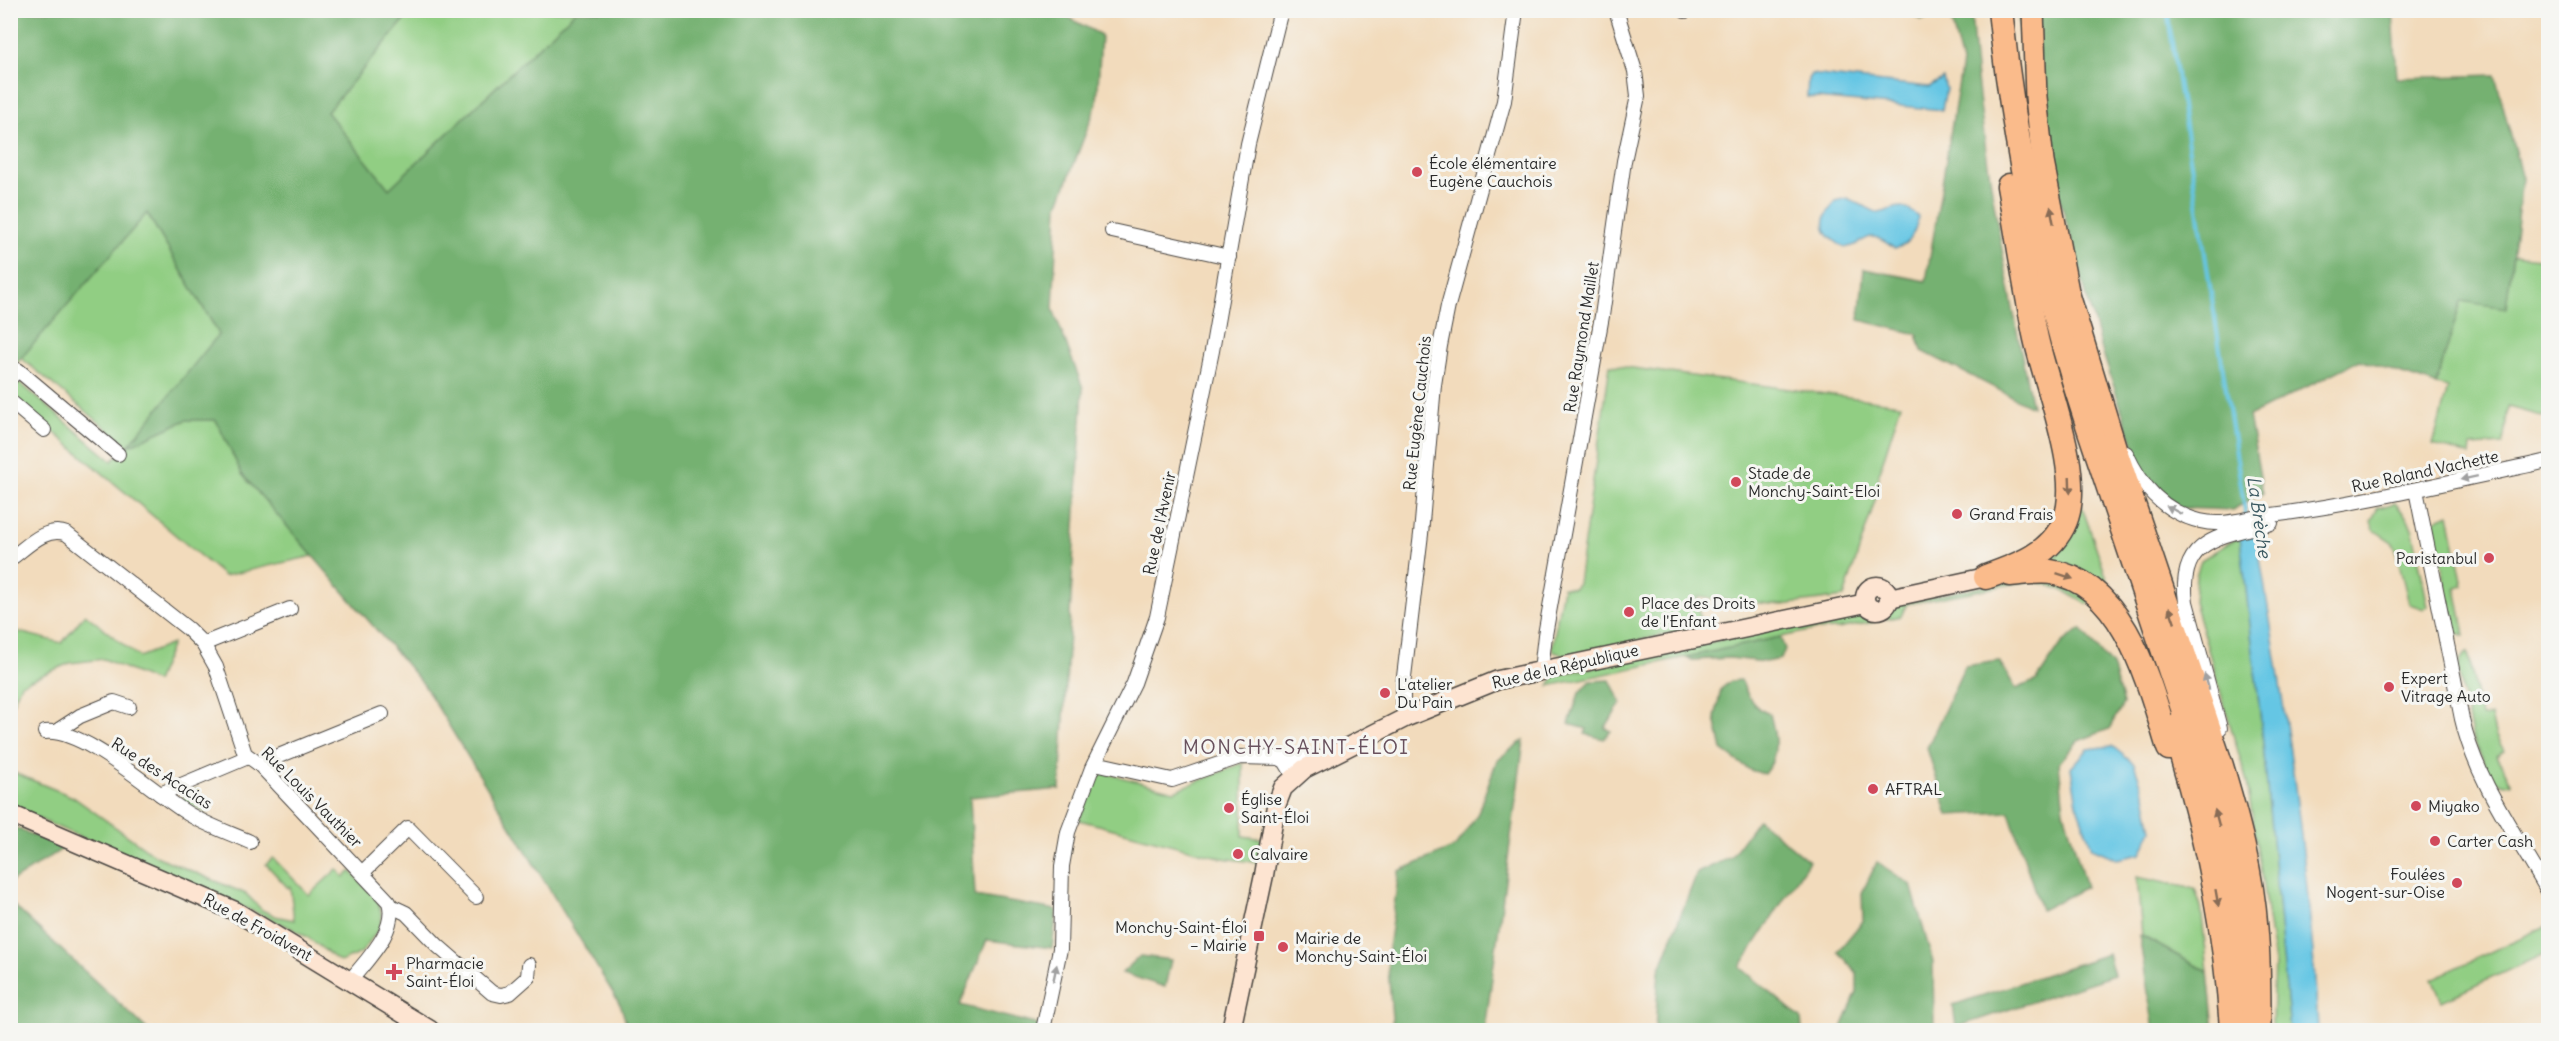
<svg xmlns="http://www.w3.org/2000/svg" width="2559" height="1041" font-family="Delius,sans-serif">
<rect width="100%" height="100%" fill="#f6f6f2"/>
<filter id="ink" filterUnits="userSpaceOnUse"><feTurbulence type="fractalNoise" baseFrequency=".0167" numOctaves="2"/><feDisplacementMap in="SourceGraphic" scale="12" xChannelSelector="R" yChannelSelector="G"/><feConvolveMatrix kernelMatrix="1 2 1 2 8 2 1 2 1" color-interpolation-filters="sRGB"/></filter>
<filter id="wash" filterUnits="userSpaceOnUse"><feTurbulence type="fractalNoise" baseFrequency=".008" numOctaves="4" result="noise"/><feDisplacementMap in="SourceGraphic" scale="24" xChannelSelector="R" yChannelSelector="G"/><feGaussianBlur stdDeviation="1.35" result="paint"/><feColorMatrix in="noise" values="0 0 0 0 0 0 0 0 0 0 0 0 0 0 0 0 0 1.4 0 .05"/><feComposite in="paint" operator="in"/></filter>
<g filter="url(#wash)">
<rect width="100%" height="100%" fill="#f2dbbc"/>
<g fill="#91ce83" stroke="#5e7c57" stroke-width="1.5">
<path d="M412 11H576L389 189 327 112Z"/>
<path d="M147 213 219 334 130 445 186 420H216L242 474 313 556 224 576 11 396 10 385 14 378 112 461 128 446 21 358Z"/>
<path d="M2513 255 2548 259V418L2508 407 2503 444 2471 446 2470 455 2433 445 2448 388 2436 385 2461 301 2506 307Z"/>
<path d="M1610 365 1901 404 1879 473 1878 491 1844 597 1782 605 1697 597 1701 627 1567 656 1554 652 1552 648 1563 587 1574 588 1578 583Z"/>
<path d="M2079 498 2113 596C2087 572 2081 569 2047 563Z"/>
<path d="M2395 503 2408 519 2413 531 2428 607 2424 609 2409 604 2395 547 2392 542 2374 530 2371 521 2378 508Z"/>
<path d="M2449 514 2463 586 2456 588 2465 635 2455 633 2433 521Z"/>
<path d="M2240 536 2261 722 2290 1030H2272L2274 957 2247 782 2194 602 2196 576 2201 560Z"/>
<path d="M2038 576 2093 600 2086 604C2067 592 2050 583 2028 581L1907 604 1901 616 1886 619V612L1890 605 1896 603Z"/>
<path d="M1864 609 1871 614 1874 622 1838 629 1814 630 1549 686 1554 676Z"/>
<path d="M85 614 139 657 172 644 156 682 104 659 70 663 21 684 11 707V630L62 643Z"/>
<path d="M2468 652 2481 717 2491 716 2495 734 2504 751 2496 756 2512 783 2505 784 2490 778 2472 735 2458 669 2461 659Z"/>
<path d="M1243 763V836L1264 839 1260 863 1222 858 1079 820 1097 774 1101 772 1174 791Z"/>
<path d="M10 771 73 797 156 856 246 894 262 910 275 916 294 920 290 886 288 888 266 864 273 858 309 895 337 869 344 877 351 871 378 901 382 917 379 929 361 953 340 962 307 937 289 927 11 807Z"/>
<path d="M197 788 208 814 182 801 186 792Z"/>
<path d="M2137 877 2195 889 2201 907 2208 972 2142 936Z"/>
<path d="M2548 925V952L2442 1001 2432 979Z"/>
</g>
<g fill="#74b171" stroke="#506e4e" stroke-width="1.5">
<path d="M1054 10 1101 35 1097 103 1058 206 1053 309 1083 388 1060 789 970 797 975 896 1057 910 1052 948 987 940 960 1005 1039 1025 1038 1030H628L621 1006 424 685 242 474 216 420H186L128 446 219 334 147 213 11 370V11H412L327 112 389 189 576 11Z"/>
<path d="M1906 11H1971C1980 144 2006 276 2032 407L1922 351 1917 334 1859 320 1864 269 1926 281 1962 63 1949 12 1922 20Z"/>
<path d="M2017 11H2393L2397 78 2495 75 2522 178 2506 308 2461 301 2436 385 2360 360 2249 416 2263 493 2232 510 2180 508 2141 469 2099 341 2027 79Z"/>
<path d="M2081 629 2112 666 2123 704 2109 729 2078 741 2059 763 2064 811 2086 887 2041 910 2009 812 1948 815 1927 748 1965 666 1999 661 2016 689 2037 680 2062 643Z"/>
<path d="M1780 637 1785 649 1781 659 1765 662 1730 658 1692 660 1687 657Z"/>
<path d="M1610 680 1621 703 1605 728 1611 731 1604 739 1585 734 1587 729 1569 724 1579 693 1591 681Z"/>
<path d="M1741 680C1748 696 1752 708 1770 714 1776 737 1780 755 1764 774L1750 770 1722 750 1715 718 1721 689 1731 681Z"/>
<path d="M1524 740 1485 1030H1393L1387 956 1399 871 1455 847 1477 815 1497 760Z"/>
<path d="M1758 819 1809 861 1740 967 1801 1018 1802 1030H1655L1659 971 1697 873 1731 857Z"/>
<path d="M11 826 64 848 11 882Z"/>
<path d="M1877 862 1911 885 1933 962 1934 1030H1841L1857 992V973L1838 951 1863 921 1862 893Z"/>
<path d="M11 903 148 1030H11Z"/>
<path d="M2139 935 2208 972 2214 1030H2154Z"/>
<path d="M2108 954 2114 975 1956 1027 1953 1005Z"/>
<path d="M1140 956 1171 960 1165 987 1122 973Z"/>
</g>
<g fill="#65c6e4" stroke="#487888" stroke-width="1.5">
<path d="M1811 74 1929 87 1943 78 1946 89 1942 110 1807 97 1808 79Z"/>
<path d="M1847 198 1878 213C1897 210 1900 199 1918 217 1916 232 1910 244 1895 249 1889 245 1881 238 1874 237 1866 235 1858 247 1848 247 1844 247 1838 244 1835 241 1818 230 1824 214 1836 201Z"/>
<path d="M2256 533C2283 698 2310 863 2318 1030H2290L2261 722 2240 536Z"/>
<path d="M2112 746 2134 764 2145 795 2152 830 2141 854 2117 859 2092 848 2078 809 2071 768 2088 749Z"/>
</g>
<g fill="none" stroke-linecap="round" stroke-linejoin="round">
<path stroke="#65c6e4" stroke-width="4" d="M2167 10 2246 517"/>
</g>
</g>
<g filter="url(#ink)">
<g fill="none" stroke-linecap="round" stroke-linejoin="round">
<g stroke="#494541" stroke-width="16">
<g id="street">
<path d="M1685 11V10"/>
<path d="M1112 231 1229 257"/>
<path d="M10 378 18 370 118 454"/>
<path d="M10 401 44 430"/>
<path d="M2126 453C2141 486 2163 512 2200 521 2224 527 2247 518 2272 515 2365 503 2456 480 2548 461"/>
<path d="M2416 490 2462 719C2476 781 2517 836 2548 891"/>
<path d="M10 559C27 547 46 525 67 534L188 629 203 644 216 667 245 754 259 764 389 902C398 931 366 960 350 981"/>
<path d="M203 644 290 609"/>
<path d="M1541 670 1545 635 1602 316 1624 161 1638 96 1635 71 1616 10"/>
<path d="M1407 717 1403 706V685L1421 534 1434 385 1440 346 1448 306 1504 101 1516 10"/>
<path d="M2220 728 2186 602C2177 538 2223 536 2271 523"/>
<path d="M57 731 80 716 114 702 129 707"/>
<path d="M45 732C84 728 153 792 187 813 206 825 230 833 250 842"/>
<path d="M1279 758 1322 759"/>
<path d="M1095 763 1172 780 1240 757 1279 758 1285 761 1294 776"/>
<path d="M259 764 382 714"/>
<path d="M160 794 248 757"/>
<path d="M363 872 408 828 476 897"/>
<path d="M391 906 406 913 438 946 492 993 501 995 510 993 528 977 529 965"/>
<path d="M1043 1030 1060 949 1062 866 1068 832 1092 768 1134 683 1157 617 1212 351 1248 144 1281 10"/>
</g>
</g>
<g stroke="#494541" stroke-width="21">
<g id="secondary">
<circle cx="1877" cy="598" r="12"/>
<path d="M1889 598 1986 577"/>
<path d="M10 814 235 911 430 1030"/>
<path d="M1231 1030 1264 875 1276 806 1283 788 1304 769 1407 717 1498 680 1866 603"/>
</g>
</g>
<g stroke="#494541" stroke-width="24">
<path id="primary" d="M2033 10 2036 97 2043 162 2068 291 2116 449 2222 764C2238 817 2253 872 2257 928 2260 960 2260 993 2260 1025"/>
</g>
<g stroke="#494541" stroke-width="27">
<g id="highway">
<path d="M2000 10C2015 155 2045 296 2091 434 2114 503 2137 572 2160 640 2204 767 2245 895 2250 1030"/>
<path d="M2010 574C2023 573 2038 570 2051 572 2126 583 2150 688 2169 748"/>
<path d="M1986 577C2017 566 2052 554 2065 521 2084 474 2045 384 2035 334 2025 285 2018 236 2009 186"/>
<path d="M2173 727C2205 826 2226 927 2232 1030"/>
</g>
</g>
<use href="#street" stroke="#fff" stroke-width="14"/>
<use href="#secondary" stroke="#fde4d1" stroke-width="18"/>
<use href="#primary" stroke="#fabb8b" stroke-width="21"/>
<use href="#highway" stroke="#fabb8b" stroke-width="24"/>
</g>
<defs><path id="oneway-solid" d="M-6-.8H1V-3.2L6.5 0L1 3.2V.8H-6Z" transform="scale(1.5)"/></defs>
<g fill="#886c56">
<use href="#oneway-solid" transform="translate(2052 215) rotate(-101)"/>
<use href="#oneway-solid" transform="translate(2070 485) rotate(88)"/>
<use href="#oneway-solid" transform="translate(2065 576) rotate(19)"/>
<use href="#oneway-solid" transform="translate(2172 615) rotate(-109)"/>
<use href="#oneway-solid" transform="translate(2217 818) rotate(-105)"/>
<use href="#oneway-solid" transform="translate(2217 898) rotate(80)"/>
</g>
<g fill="#a0a0a0">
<use href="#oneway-solid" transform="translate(2469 478) rotate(168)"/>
<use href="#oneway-solid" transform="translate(2174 510) rotate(-151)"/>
<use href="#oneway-solid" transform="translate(2207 682) rotate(-106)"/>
<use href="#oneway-solid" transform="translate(1055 973) rotate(-78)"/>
</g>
</g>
<g fill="#d1495b" stroke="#f6f6f2" stroke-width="2">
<circle cx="1417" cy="172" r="6"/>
<circle cx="1736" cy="482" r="6"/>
<circle cx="1957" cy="514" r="6"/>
<circle cx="2489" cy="558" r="6"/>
<circle cx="1629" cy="612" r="6"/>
<circle cx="2389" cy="687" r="6"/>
<circle cx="1385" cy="693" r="6"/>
<circle cx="1873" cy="789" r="6"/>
<circle cx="2416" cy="806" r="6"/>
<circle cx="1229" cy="808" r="6"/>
<circle cx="2435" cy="841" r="6"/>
<circle cx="1238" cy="854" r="6"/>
<circle cx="2457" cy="883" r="6"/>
<rect x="1253" y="930" width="12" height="12" rx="3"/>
<circle cx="1283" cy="947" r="6"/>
<path d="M391 963h6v6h6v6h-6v6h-6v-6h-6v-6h6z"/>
</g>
<g text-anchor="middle" stroke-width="6" stroke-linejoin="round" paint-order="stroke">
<g font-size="16" fill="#2b2b2b" stroke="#f6f6f2" text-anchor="start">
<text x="1429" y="169">École élémentaire<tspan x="1429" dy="18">Eugène Cauchois</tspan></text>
<text x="1748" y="479">Stade de<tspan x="1748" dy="18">Monchy-Saint-Eloi</tspan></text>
<text x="1969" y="520">Grand Frais</text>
<text x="2477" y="564" text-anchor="end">Paristanbul</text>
<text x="1641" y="609">Place des Droits<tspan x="1641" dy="18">de l'Enfant</tspan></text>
<text x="2401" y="684">Expert<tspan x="2401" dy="18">Vitrage Auto</tspan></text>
<text x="1397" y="690">L'atelier<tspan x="1397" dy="18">Du Pain</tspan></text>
<text x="1885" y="795">AFTRAL</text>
<text x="1241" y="805">Église<tspan x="1241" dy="18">Saint-Éloi</tspan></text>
<text x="2428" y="812">Miyako</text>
<text x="2447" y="847">Carter Cash</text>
<text x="1250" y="860">Calvaire</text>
<text x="2445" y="880" text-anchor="end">Foulées<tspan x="2445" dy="18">Nogent-sur-Oise</tspan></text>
<text x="1247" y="933" text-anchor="end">Monchy-Saint-Éloi<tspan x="1247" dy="18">– Mairie</tspan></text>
<text x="1295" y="944">Mairie de<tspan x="1295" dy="18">Monchy-Saint-Éloi</tspan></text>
<text x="406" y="969">Pharmacie<tspan x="406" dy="18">Saint-Éloi</tspan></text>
</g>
<g font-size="16" fill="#2b2b2b" stroke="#f6f6f2">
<text transform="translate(1581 337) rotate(-81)" y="6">Rue Raymond Maillet</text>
<text transform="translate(1417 413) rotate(-84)" y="6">Rue Eugène Cauchois</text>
<text transform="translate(2425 471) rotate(-12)" y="6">Rue Roland Vachette</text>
<text transform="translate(1159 523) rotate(-78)" y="6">Rue de l'Avenir</text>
<text transform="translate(1565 666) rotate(-13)" y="6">Rue de la République</text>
<text transform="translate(162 773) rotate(33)" y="6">Rue des Acacias</text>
<text transform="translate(312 797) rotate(45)" y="6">Rue Louis Vauthier</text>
<text transform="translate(258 927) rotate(29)" y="6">Rue de Froidvent</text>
</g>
<g font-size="18" font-style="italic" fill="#3c5a62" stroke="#f6f6f2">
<text transform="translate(2259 517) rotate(82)" y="6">La Brèche</text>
</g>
<g font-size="20" letter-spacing="1.5" fill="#69525e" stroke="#f6f6f2">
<text x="1296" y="754">MONCHY-SAINT-ÉLOI</text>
</g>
</g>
<rect width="2559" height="1041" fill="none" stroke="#f6f6f2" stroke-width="36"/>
</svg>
